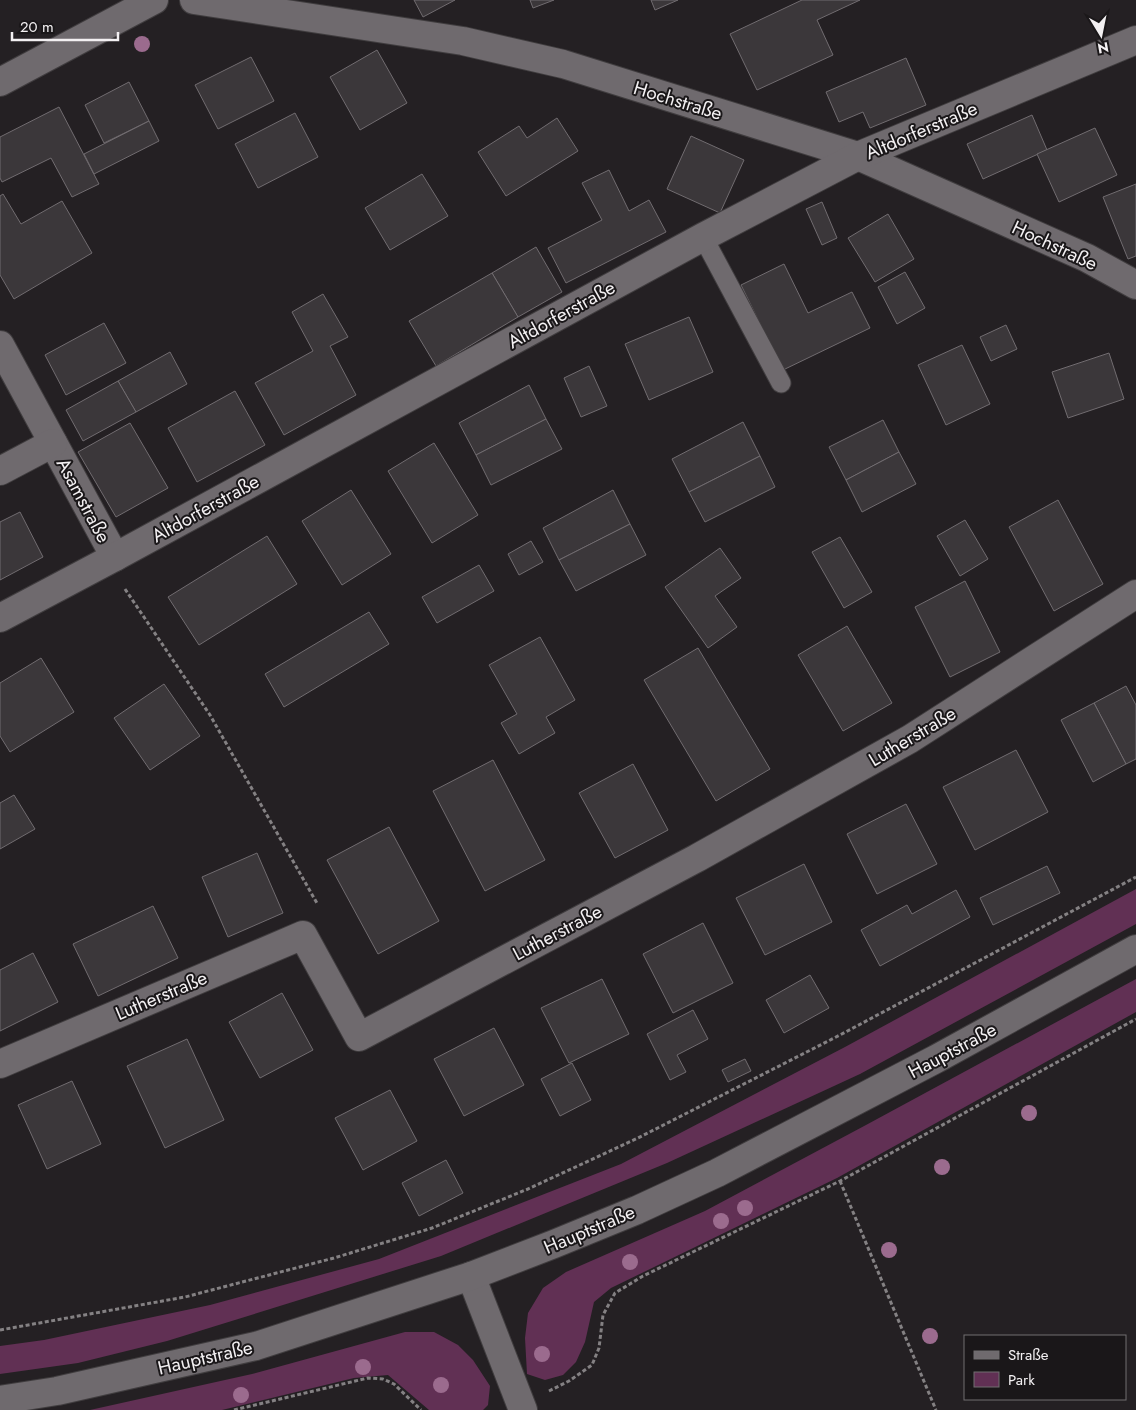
<svg xmlns="http://www.w3.org/2000/svg" width="1136" height="1410" font-family="Jost,sans-serif">
<rect width="100%" height="100%" fill="#242023"/>
<g fill="#613054">
<path d="M1136 889V924L860 1074 667 1163 441 1256 167 1341 78 1363 0 1374V1346L44 1340 210 1305 379 1259 621 1164 845 1047Z"/>
<path d="M1136 979V1012L837 1178 611 1288 594 1302 585 1342 576 1362 563 1375 545 1380 527 1374 525 1338 528 1313 543 1288 566 1272 705 1211 866 1125Z"/>
<path d="M405 1332H434L458 1345 473 1360 490 1386 488 1405 483 1410H429L388 1375 354 1378 222 1410H90L252 1374Z"/>
</g>
<g fill="#3b373a" stroke="#716c70">
<path d="M414 0H455L423 17Z"/>
<path d="M530 0H554L533 8Z"/>
<path d="M651 0H678L655 10Z"/>
<path d="M802 0H860L817 20 833 55 757 90 730 34Z"/>
<path d="M377 50 407 103 360 130 330 77Z"/>
<path d="M251 57 274 101 218 129 195 85Z"/>
<path d="M906 58 926 105 870 128 863 112 839 122 826 92Z"/>
<path d="M129 82 149 121 104 143 85 105Z"/>
<path d="M59 107 99 184 72 197 51 158 2 182 0 178V137Z"/>
<path d="M295 113 318 157 258 188 235 144Z"/>
<path d="M1032 115 1047 150 983 179 967 144Z"/>
<path d="M557 118 578 151 506 196 478 152 519 126 527 138Z"/>
<path d="M149 121 159 141 94 174 84 154Z"/>
<path d="M1095 128 1117 175 1059 202 1037 154Z"/>
<path d="M691 136 744 160 720 213 667 189Z"/>
<path d="M609 170 629 211 649 200 666 232 566 283 548 248 602 220 582 183Z"/>
<path d="M422 174 448 216 390 250 365 208Z"/>
<path d="M1136 184V256L1128 259 1103 197Z"/>
<path d="M3 194 21 224 62 201 92 253 14 299 0 275V196Z"/>
<path d="M822 202 837 238 822 245 806 209Z"/>
<path d="M888 214 914 259 875 282 848 238Z"/>
<path d="M536 247 562 292 518 317 492 273Z"/>
<path d="M784 264 808 313 852 292 870 328 783 370 741 285Z"/>
<path d="M905 272 925 308 897 324 878 287Z"/>
<path d="M492 273 518 317 436 366 409 321Z"/>
<path d="M323 294 348 337 330 346 356 395 284 435 255 383 313 351 292 312Z"/>
<path d="M689 317 713 372 649 400 625 344Z"/>
<path d="M104 323 126 363 66 395 45 355Z"/>
<path d="M1006 325 1017 349 991 361 980 337Z"/>
<path d="M962 345 990 404 946 425 918 365Z"/>
<path d="M170 352 187 384 136 412 118 381Z"/>
<path d="M1109 353 1124 399 1068 418 1052 372Z"/>
<path d="M589 366 607 406 581 417 564 378Z"/>
<path d="M118 381 136 412 83 441 66 410Z"/>
<path d="M529 385 546 419 476 455 459 423Z"/>
<path d="M235 391 265 445 197 482 168 428Z"/>
<path d="M546 419 562 449 491 485 476 455Z"/>
<path d="M883 420 899 452 846 480 829 447Z"/>
<path d="M743 422 760 456 689 492 672 459Z"/>
<path d="M130 423 168 488 116 517 78 452Z"/>
<path d="M434 443 478 515 432 543 388 471Z"/>
<path d="M899 452 916 484 862 512 846 480Z"/>
<path d="M760 456 775 487 705 522 689 492Z"/>
<path d="M351 490 391 554 342 585 302 521Z"/>
<path d="M613 490 630 524 559 560 543 528Z"/>
<path d="M1058 500 1103 584 1054 611 1009 527Z"/>
<path d="M20 512 43 557 0 580V522Z"/>
<path d="M965 520 988 559 960 576 937 536Z"/>
<path d="M630 524 646 555 576 591 559 560Z"/>
<path d="M267 536 297 584 199 645 168 597Z"/>
<path d="M840 537 872 592 844 608 812 552Z"/>
<path d="M531 541 543 562 519 575 508 554Z"/>
<path d="M720 548 741 578 715 596 737 627 708 648 665 587Z"/>
<path d="M479 565 494 591 437 623 422 597Z"/>
<path d="M965 581 1000 652 950 677 915 607Z"/>
<path d="M369 612 389 644 284 707 265 674Z"/>
<path d="M847 626 892 703 843 731 798 655Z"/>
<path d="M540 637 575 700 546 717 555 733 519 754 501 723 517 714 489 665Z"/>
<path d="M698 648 770 769 716 801 644 680Z"/>
<path d="M41 658 74 712 10 752 0 736V683Z"/>
<path d="M164 684 200 736 150 770 114 718Z"/>
<path d="M1126 686 1136 705V759L1126 764 1094 703Z"/>
<path d="M1094 703 1126 764 1093 782 1061 720Z"/>
<path d="M1016 750 1048 812 975 850 943 787Z"/>
<path d="M493 760 545 860 485 891 433 791Z"/>
<path d="M633 764 668 830 615 858 579 793Z"/>
<path d="M14 795 35 829 0 849V803Z"/>
<path d="M906 804 937 864 877 894 847 834Z"/>
<path d="M389 827 439 921 378 954 327 860Z"/>
<path d="M257 853 283 913 228 937 202 877Z"/>
<path d="M804 864 832 922 765 955 736 898Z"/>
<path d="M1047 866 1060 893 993 925 980 898Z"/>
<path d="M956 890 970 917 880 966 861 930 907 905 912 914Z"/>
<path d="M153 906 178 958 98 996 73 944Z"/>
<path d="M703 923 733 983 673 1013 643 954Z"/>
<path d="M33 953 58 1002 0 1031V970Z"/>
<path d="M810 975 829 1008 784 1033 766 1000Z"/>
<path d="M602 979 629 1034 569 1063 541 1008Z"/>
<path d="M282 993 313 1050 260 1078 229 1022Z"/>
<path d="M693 1010 708 1039 677 1055 686 1072 670 1080 647 1034Z"/>
<path d="M494 1028 524 1085 464 1116 434 1059Z"/>
<path d="M187 1039 224 1120 165 1148 127 1066Z"/>
<path d="M745 1059 751 1071 728 1082 722 1070Z"/>
<path d="M572 1063 591 1100 560 1116 541 1079Z"/>
<path d="M72 1081 101 1144 47 1169 18 1105Z"/>
<path d="M390 1090 417 1141 363 1170 335 1118Z"/>
<path d="M446 1160 463 1193 419 1216 402 1183Z"/>
</g>
<g fill="none" stroke-linecap="round" stroke-linejoin="round">
<g stroke="#403d3f" stroke-width="21">
<path id="service" d="M703 237 781 383"/>
</g>
<g stroke="#403d3f" stroke-width="30">
<g id="minor">
<path d="M194 0 463 41 563 64 858 156 1087 258 1136 285"/>
<path d="M0 82 154 0"/>
<path d="M0 345 115 557"/>
<path d="M0 471 53 443"/>
<path d="M0 618 115 557 703 237 858 156 1136 40"/>
<path d="M0 1064 303 935 359 1037 697 858 910 739 1136 594"/>
<path d="M471 1276 523 1410"/>
</g>
</g>
<g stroke="#403d3f" stroke-width="30">
<path id="secondary" d="M0 1400 57 1391 256 1346 471 1276 554 1244 637 1210 717 1173 936 1059 1136 949"/>
</g>
<g stroke="#848183" stroke-width="3" stroke-dasharray="4 2.5" stroke-linecap="butt">
<path d="M125 589 210 715 318 905"/>
<path d="M840 1181 936 1410"/>
<path d="M0 1330 185 1297 334 1258 432 1228 528 1189 638 1138 840 1035 1136 877"/>
<path d="M549 1391 569 1381 592 1365 599 1348 603 1315 615 1293 643 1276 840 1181 1136 1019"/>
<path d="M234 1410 368 1378 383 1379 394 1384 421 1410"/>
</g>
<use href="#service" stroke="#6f6a6e" stroke-width="19"/>
<use href="#minor" stroke="#6f6a6e" stroke-width="28"/>
<use href="#secondary" stroke="#6f6a6e" stroke-width="28"/>
</g>
<g fill="#9b6b8e">
<circle cx="142" cy="44" r="8"/>
<circle cx="1029" cy="1113" r="8"/>
<circle cx="942" cy="1167" r="8"/>
<circle cx="745" cy="1208" r="8"/>
<circle cx="721" cy="1221" r="8"/>
<circle cx="889" cy="1250" r="8"/>
<circle cx="630" cy="1262" r="8"/>
<circle cx="930" cy="1336" r="8"/>
<circle cx="542" cy="1354" r="8"/>
<circle cx="363" cy="1367" r="8"/>
<circle cx="441" cy="1385" r="8"/>
<circle cx="241" cy="1395" r="8"/>
</g>
<g text-anchor="middle" stroke-width="4" stroke-linejoin="round" paint-order="stroke">
<g font-size="19" fill="#f3f0f2" stroke="#1a1719">
<text transform="translate(678 100) rotate(17)" y="7">Hochstraße</text>
<text transform="translate(921 130) rotate(-23)" y="7">Altdorferstraße</text>
<text transform="translate(1055 245) rotate(25)" y="7">Hochstraße</text>
<text transform="translate(561 314) rotate(-29)" y="7">Altdorferstraße</text>
<text transform="translate(84 500) rotate(62)" y="7">Asamstraße</text>
<text transform="translate(205 508) rotate(-29)" y="7">Altdorferstraße</text>
<text transform="translate(912 736) rotate(-31)" y="7">Lutherstraße</text>
<text transform="translate(557 932) rotate(-28)" y="7">Lutherstraße</text>
<text transform="translate(161 995) rotate(-23)" y="7">Lutherstraße</text>
<text transform="translate(952 1050) rotate(-28)" y="7">Hauptstraße</text>
<text transform="translate(589 1229) rotate(-23)" y="7">Hauptstraße</text>
<text transform="translate(205 1357) rotate(-13)" y="7">Hauptstraße</text>
</g>
</g>
<rect x="964" y="1335" width="162" height="65" fill="#1a1719" stroke="#716e70"/>
<rect x="974" y="1351" width="25" height="8" fill="#6f6a6e" stroke="#716e70"/>
<text x="1008" y="1360" font-size="15" fill="#f3f0f2">Straße</text>
<rect x="974" y="1372" width="25" height="15" fill="#613054" stroke="#716e70"/>
<text x="1008" y="1385" font-size="15" fill="#f3f0f2">Park</text>
<g transform="translate(1101 35) rotate(170)" stroke="#1a1719" stroke-width="4" paint-order="stroke">
<path d="M0-4L9 19L0 12L-9 19Z" fill="#f3f0f2"/>
<text y="-8" font-size="14" font-weight="bold" text-anchor="middle" fill="#f3f0f2">N</text>
</g>
<path d="M12 32v8h106v-8" fill="none" stroke="#f3f0f2" stroke-width="2.5"/>
<text x="20" y="32" font-size="15" fill="#f3f0f2" stroke="#1a1719" stroke-width="4" paint-order="stroke">20 m</text>
</svg>
